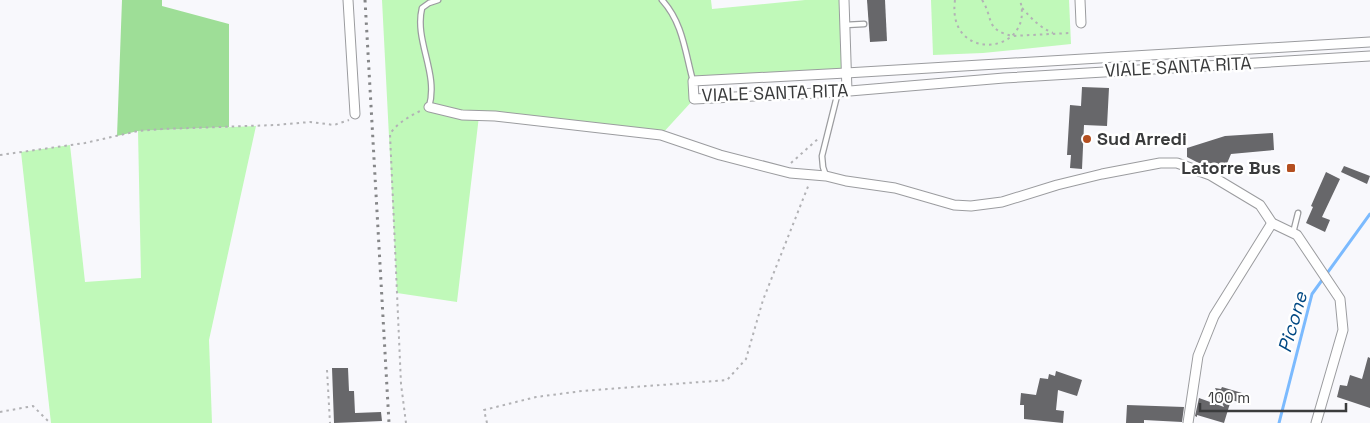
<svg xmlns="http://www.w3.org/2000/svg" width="1370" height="423" font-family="'Space Grotesk',sans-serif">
<rect width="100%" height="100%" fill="#f8f8fc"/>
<g fill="#c0f9b9">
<path d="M382 0H711L712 9 805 0H844L846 73 693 81 694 99 661 135 479 116 457 302 397 293Z"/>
<path d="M931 0H1069L1071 44 983 53 933 55Z"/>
<path d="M256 126 209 340 212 423H51L21 152 70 145 85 282 141 278 138 131Z"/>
</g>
<path fill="#9ede97" d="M122 0H162V6L229 24V127L138 131 117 136Z"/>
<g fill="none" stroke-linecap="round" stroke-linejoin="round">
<path stroke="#7bbafe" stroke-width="3" d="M1279 423 1312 294 1370 214"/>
</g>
<g fill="#67676a">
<path d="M867 0H885L887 41 870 42Z"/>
<path d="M1082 87 1109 88 1107 126 1084 125 1082 169 1070 168 1071 155H1067L1070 105 1081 106Z"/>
<path d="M1273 133 1274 150 1231 154 1222 175 1187 157V148L1225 136Z"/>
<path d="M1344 166 1370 176 1367 184 1341 172Z"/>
<path d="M1326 172 1340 179 1322 217 1330 220 1325 232 1306 223 1313 207 1311 206Z"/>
<path d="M1368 357 1370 358V408L1337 397 1340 385 1347 386 1350 375 1362 379Z"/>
<path d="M332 368H348L349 391H354L355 413 381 412 382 421 334 423Z"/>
<path d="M1056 371 1082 380 1077 396 1058 390 1056 410 1064 411 1063 423 1024 419V405H1020L1021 393 1036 395 1040 378 1048 379 1049 374 1055 376Z"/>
<path d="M1222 387 1242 393 1239 402 1231 400 1224 423 1197 415V417L1195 416 1199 398 1224 407 1215 388 1221 389Z"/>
<path d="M1127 405 1184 407 1182 422 1144 420V423H1126Z"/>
</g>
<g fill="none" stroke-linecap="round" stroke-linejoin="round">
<g stroke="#9b9c9f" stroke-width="7">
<g id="service">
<path d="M662 0C683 23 685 52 693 81"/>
<path d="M845 25 864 24"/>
<path d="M429 107C439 73 414 41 422 8L429 3 438 0"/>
<path d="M826 176 823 167 822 156 838 92"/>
<path d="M1293 233 1298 213"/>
</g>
</g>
<g stroke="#9b9c9f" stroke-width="11">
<g id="minor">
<path d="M348 0 355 114"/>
<path d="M844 0 847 91"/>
<path d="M1080 0 1081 23"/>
<path d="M1370 42 846 73 693 81 694 99 838 92 1004 78 1370 56"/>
<path d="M429 107 462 115 495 116 661 135 720 155 790 173 826 176 846 181 895 188 954 205 971 206 1002 202 1057 185 1102 174 1160 163H1177L1210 175 1260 205 1272 223 1297 235 1340 299 1343 330 1316 423"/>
<path d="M1188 423 1198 356 1214 316 1272 223"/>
</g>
</g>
<g stroke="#b2b2b5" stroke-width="2" stroke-dasharray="2.5 4" stroke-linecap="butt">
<path d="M955 0C946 64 1036 55 1020 0"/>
<path d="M982 0C994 18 984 29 1012 36L1070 33"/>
<path d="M1022 8C1032 19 1039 27 1053 33"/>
<path d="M0 155 85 143 138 131 162 129 276 125 310 122 334 125 349 120"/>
<path d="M791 163 819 138"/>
<path d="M327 370 330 423"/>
<path d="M0 412 33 406 50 423"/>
<path d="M406 423 401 384 390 134C397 123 410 116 422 110"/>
<path d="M487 423 484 410 536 397 582 391 727 380 746 359 763 300 809 184"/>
</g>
<use href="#service" stroke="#fff" stroke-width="4.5"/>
<use href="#minor" stroke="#fff" stroke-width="9"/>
<path stroke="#858688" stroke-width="3" stroke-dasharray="2.5 5" stroke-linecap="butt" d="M365 0 389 423"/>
</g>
<g fill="#b44f20" stroke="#fff" stroke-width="2">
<circle cx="1087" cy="139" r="5"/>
<rect x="1286" y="163" width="10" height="10" rx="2.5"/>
</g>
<g text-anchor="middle" stroke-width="5" stroke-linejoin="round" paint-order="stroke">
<g font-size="18" fill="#3a3b3c" stroke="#fff">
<text transform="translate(1178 67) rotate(-3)" y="6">VIALE SANTA RITA</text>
<text transform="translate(775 93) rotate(-2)" y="6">VIALE SANTA RITA</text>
</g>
<g font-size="18" font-weight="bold" fill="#3a3b3c" stroke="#fff" text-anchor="start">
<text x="1097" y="145">Sud Arredi</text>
<text x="1281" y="174" text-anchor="end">Latorre Bus</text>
</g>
<g font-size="19" font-style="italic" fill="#004883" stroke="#fff">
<text transform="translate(1292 322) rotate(-74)" y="7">Picone</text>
</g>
</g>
<path d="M1200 403v8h146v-8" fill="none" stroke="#3a3b3c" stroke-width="2.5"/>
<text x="1208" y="403" font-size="15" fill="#3a3b3c" stroke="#ffffff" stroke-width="4" paint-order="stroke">100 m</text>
</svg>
